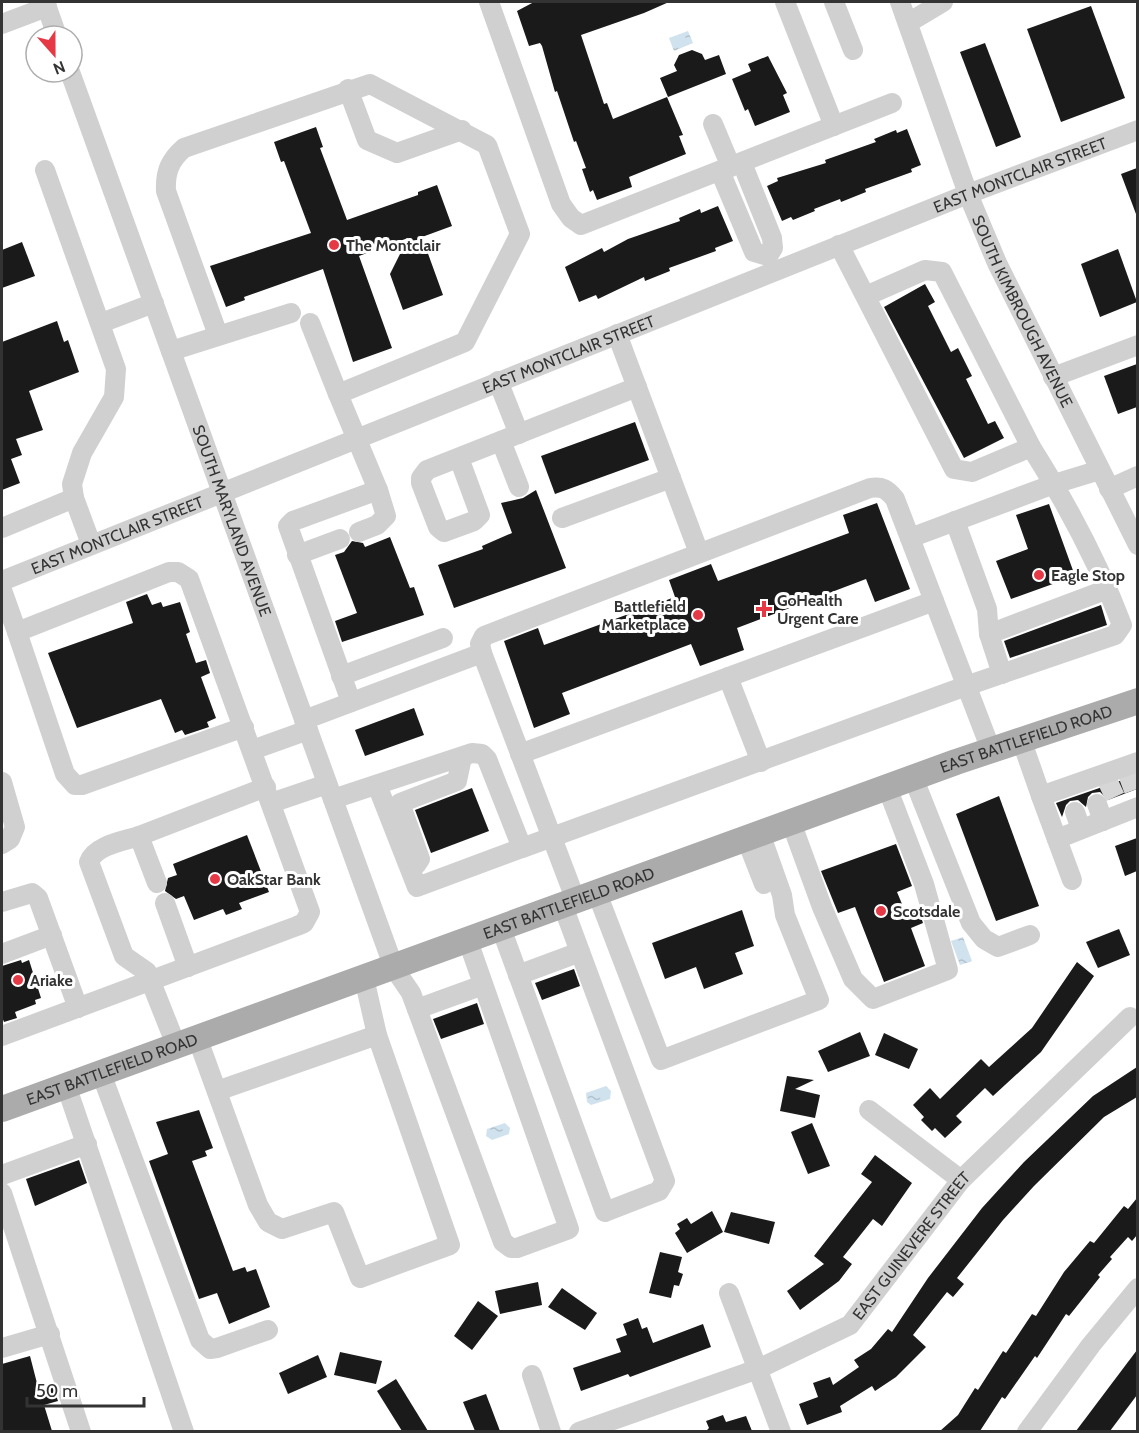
<svg xmlns="http://www.w3.org/2000/svg" width="1139" height="1433" font-family="Cabin,sans-serif">
<defs>
<pattern id="water-ripples" width="26" height="14" patternUnits="userSpaceOnUse" patternTransform="scale(1.5)"><rect width="26" height="14" fill="#cfe2ee"/><path d="M2 4q2-2 4 0t4 0M15 11q2-2 4 0t4 0" fill="none" stroke="#b2c2cd"/></pattern>
</defs>
<rect width="100%" height="100%" fill="#fff"/>
<g fill="url(#water-ripples)">
<path d="M688 31 693 43 674 51 669 38Z"/>
<path d="M963 937 972 961 960 965 951 941Z"/>
<path d="M606 1086 611 1091 610 1099 591 1105 587 1102 586 1093Z"/>
<path d="M505 1123 510 1128 509 1134 492 1140 486 1136 487 1129Z"/>
</g>
<g fill="#1a1a1a">
<path d="M534 2H669L644 13 581 35 604 104 607 103 613 119 667 97 683 135 679 136 686 154 629 177 632 187 597 200 593 190 590 192 582 169 586 168 576 141 574 142 557 91 555 92 542 46 540 43 529 46 517 11Z"/>
<path d="M1091 6 1125 98 1061 122 1027 29Z"/>
<path d="M985 43 1021 137 996 147 960 52Z"/>
<path d="M692 50 702 54 705 60 719 55 726 74 668 97 660 78 677 71 674 65 679 55Z"/>
<path d="M768 56 787 93 783 95 790 112 755 126 748 109 745 111 732 79 751 71 748 64Z"/>
<path d="M316 127 323 147 320 148 347 220 418 195V192L437 185 452 226 422 237 443 295 403 310 390 274 408 238 359 256 392 348 353 362 323 269 244 297 245 300 226 307 210 266 311 233 284 161 281 162 274 142Z"/>
<path d="M907 129 921 165 911 169 912 172 865 189 866 192 841 202 840 199 814 209 815 211 793 220 791 217 782 221 767 186 778 181 777 178 826 163 825 160 876 142 874 139 896 130 897 133Z"/>
<path d="M1137 168V214H1136L1121 174Z"/>
<path d="M718 206 733 241 715 248 716 251 669 268 670 271 645 281 644 277 598 299 596 295 579 302 565 267 602 248 604 252 628 239 680 221 679 218 700 209 701 213Z"/>
<path d="M22 242 35 276 2 288V250Z"/>
<path d="M1118 249 1137 302 1100 317 1081 264Z"/>
<path d="M925 284 935 302 928 306 951 352 958 348 972 376 966 379 988 424 995 421 1004 438 964 458 884 307Z"/>
<path d="M57 321 64 342 68 340 79 372 29 391 43 430 16 439 22 455 11 459 20 483 2 490V342Z"/>
<path d="M1137 364V407L1118 414 1104 376Z"/>
<path d="M635 422 649 460 555 494 541 456Z"/>
<path d="M536 490 566 568 454 608 438 565 483 549 482 546 512 533 501 503 523 498Z"/>
<path d="M877 503 910 589 875 602 866 579 737 628 744 650 700 666 691 644 562 693 570 714 534 728 504 641 538 628 544 645 675 597 669 580 711 564 718 581 849 533 843 515Z"/>
<path d="M1049 504 1075 576 1011 599 996 561 1028 549 1016 515Z"/>
<path d="M390 537 410 588 414 587 424 615 342 642 335 621 357 613 335 555 344 552 352 541 363 543 365 547Z"/>
<path d="M147 594 152 605 161 602 163 607 180 602 190 632 186 634 196 663 206 660 210 673 201 677 216 718 207 722 209 727 185 735 182 730 175 733 161 699 77 728 48 653 133 623 126 602Z"/>
<path d="M1101 605 1107 625 1010 658 1004 641Z"/>
<path d="M414 708 424 735 365 756 355 730Z"/>
<path d="M1137 775V789L1108 800 1100 792 1092 793 1088 797 1086 807 1078 800 1070 801 1066 805 1062 817 1056 803Z"/>
<path d="M472 788 489 831 431 853 415 810Z"/>
<path d="M999 796 1039 906 996 921 956 814Z"/>
<path d="M247 835 269 892 239 903 242 909 226 915 223 909 194 920 184 896 176 899 165 891 168 878 177 875 173 864Z"/>
<path d="M1137 838V871L1125 876 1115 846Z"/>
<path d="M896 844 912 886 897 892 907 916 919 911 923 923 911 928 925 966 884 982 855 907 838 913 821 871Z"/>
<path d="M742 910 754 946 735 953 743 974 704 989 696 967 665 979 652 943Z"/>
<path d="M1119 929 1130 955 1098 968 1086 942Z"/>
<path d="M21 960 22 963 29 960 41 998 35 1000 36 1004 15 1012 17 1018 4 1022 2 1017V966Z"/>
<path d="M1077 962 1094 976 1041 1052 993 1096 985 1088 956 1116 962 1122 945 1138 935 1128 932 1131 921 1120 924 1117 913 1105 930 1088 940 1099 981 1059 989 1067 1032 1028Z"/>
<path d="M574 969 580 986 542 1000 535 983Z"/>
<path d="M477 1003 484 1024 441 1039 433 1019Z"/>
<path d="M860 1032 870 1056 828 1072 818 1051Z"/>
<path d="M884 1033 918 1049 909 1069 875 1055Z"/>
<path d="M1137 1067V1097L1104 1117 1034 1186 1003 1220 957 1278 964 1284 953 1297 947 1292 913 1335 926 1347 896 1377 875 1391 872 1386 840 1406 842 1412 807 1425 799 1404 818 1397 813 1383 830 1377 833 1385 859 1367 854 1360 871 1349 888 1329 892 1332 928 1278 982 1208 1024 1162 1093 1096Z"/>
<path d="M787 1076 814 1080 795 1089 820 1095 815 1118 780 1111Z"/>
<path d="M199 1110 213 1148 205 1151 207 1156 192 1161 233 1271 245 1267 247 1272 256 1269 270 1307 229 1324 217 1293 199 1299 149 1161 168 1154 156 1122Z"/>
<path d="M812 1123 830 1166 808 1174 791 1132Z"/>
<path d="M875 1155 912 1183 882 1226 873 1219 843 1257 852 1264 839 1281 800 1310 787 1291 824 1264 814 1256 872 1182 861 1174Z"/>
<path d="M79 1160 87 1183 35 1206 26 1179Z"/>
<path d="M1137 1198V1235L1132 1241 1128 1237 1110 1257 1112 1259 1098 1275 1100 1277 1069 1316 1066 1314 1037 1358 1035 1356 1005 1399 1002 1397 980 1431H940L958 1415 975 1388 978 1390 1003 1351 1006 1353 1032 1314 1036 1316 1064 1272 1090 1241 1094 1243 1124 1206 1128 1209Z"/>
<path d="M712 1211 723 1232 687 1253 675 1233 680 1229 677 1224 687 1218 691 1224Z"/>
<path d="M731 1212 775 1222 769 1244 724 1232Z"/>
<path d="M660 1252 682 1257 678 1272 683 1274 679 1286 674 1285 671 1298 649 1293Z"/>
<path d="M538 1282 542 1305 500 1314 495 1291Z"/>
<path d="M562 1288 597 1313 585 1330 548 1307Z"/>
<path d="M478 1301 498 1316 472 1350 454 1336Z"/>
<path d="M638 1318 642 1329 647 1327 653 1343 703 1324 711 1347 630 1377 628 1374 581 1391 573 1368 621 1352 616 1339 627 1335 623 1324Z"/>
<path d="M1137 1350V1395L1110 1431H1076Z"/>
<path d="M340 1352 382 1361 376 1384 334 1375Z"/>
<path d="M318 1355 327 1377 288 1394 279 1373Z"/>
<path d="M30 1356 39 1391 53 1387 58 1401 44 1405 52 1431H2V1364Z"/>
<path d="M396 1379 428 1431H402L377 1391Z"/>
<path d="M486 1394 500 1431H475L463 1402Z"/>
<path d="M723 1415 726 1422 746 1416 752 1431H706L709 1428 706 1421Z"/>
</g>
<g fill="none" stroke-linecap="round" stroke-linejoin="round">
<g stroke="#d6d6d6" stroke-width="20" stroke-dasharray="20 10" stroke-linecap="butt">
<path d="M1128 774 1134 790"/>
<path d="M1108 782 1115 797"/>
</g>
<g stroke="#d0d0d0" stroke-width="20">
<path d="M45 2 57 36"/>
<path d="M489 2 561 204 571 218 581 225 892 103"/>
<path d="M785 2 834 126"/>
<path d="M834 2 853 50"/>
<path id="s1" d="M900 2 968 194 997 263 1138 545"/>
<path d="M908 23 943 2"/>
<path d="M2 24 47 7"/>
<path id="s2" d="M70 72 394 968 411 993 503 1242 511 1248H517L569 1229 468 941"/>
<path d="M348 89 367 140 397 153 462 130"/>
<path d="M713 124 731 167"/>
<path d="M742 163 772 238 773 248 768 256"/>
<path d="M45 170 116 369 114 397 82 453 72 484 74 498 91 544"/>
<path d="M720 171 754 252 768 256"/>
<path d="M866 296 925 270 942 272 1031 447"/>
<path d="M101 323 154 303"/>
<path d="M310 323 338 394"/>
<path d="M617 334 699 553"/>
<path d="M218 335 166 191C165 172 170 160 184 148L370 84 487 145 520 234 465 342 338 394 378 490 293 521 288 526 351 702"/>
<path d="M171 351 291 313"/>
<path d="M1053 377 1138 345"/>
<path d="M498 381 519 434"/>
<path d="M501 441 519 487"/>
<path d="M459 458 480 515 474 521 444 532 438 527 421 483V478L427 470 637 387"/>
<path d="M1109 489 1138 476"/>
<path d="M562 518 671 478"/>
<path d="M955 521 987 609 989 634 1002 674"/>
<path d="M2 528 74 498"/>
<path d="M359 532 377 525 386 516 378 490"/>
<path d="M910 538 1054 484 1100 470"/>
<path d="M297 555 340 539"/>
<path id="s3" d="M2 581 968 194 1138 130"/>
<path d="M2 590 17 632 169 572H178L189 579 310 912 304 923 297 926 2 1036"/>
<path d="M17 632 65 774 75 785H82L244 727"/>
<path d="M989 634 1108 589"/>
<path d="M341 676 443 638"/>
<path d="M728 677 761 762"/>
<path d="M304 720 482 653"/>
<path d="M1021 739 1041 796 1138 762"/>
<path d="M252 750 308 730"/>
<path d="M520 754 934 601"/>
<path d="M913 777 971 923 984 939 998 947 1030 935"/>
<path d="M2 782 15 827 10 839 2 844"/>
<path d="M377 785 417 887 522 848"/>
<path d="M1041 796 1072 880"/>
<path d="M333 799 472 753 482 754 487 759 522 848 966 686 1115 635 1122 625C1098 562 1067 504 1031 447L972 472 954 469 839 245"/>
<path d="M271 803 327 784"/>
<path d="M1097 804 1103 821"/>
<path d="M1075 812 1081 829"/>
<path d="M791 822 822 907 853 979 873 999 948 970 924 884 887 787"/>
<path d="M139 836C124 841 95 845 89 862L124 956 147 972 176 1045"/>
<path d="M746 838 764 884"/>
<path d="M1057 839 1138 807"/>
<path d="M416 865 420 859 400 803 457 781 462 757"/>
<path d="M157 883 139 836 266 787"/>
<path d="M597 893 661 1060 819 1000 785 915 782 895 760 833"/>
<path d="M576 901 482 653 480 644 484 636 870 488C882 486 887 489 895 499L991 750"/>
<path d="M2 902 32 893 38 898 78 1008"/>
<path d="M165 903 188 967"/>
<path d="M501 928 605 1212 659 1191 665 1181 563 906"/>
<path d="M2 954 52 935"/>
<path d="M518 975 580 952"/>
<path d="M417 1009 483 985"/>
<path d="M197 1037 258 1205 268 1222 282 1229 334 1212 360 1278 450 1245 377 1035 364 978"/>
<path d="M101 1073 200 1340 210 1349 217 1348 268 1330"/>
<path d="M66 1085 184 1432"/>
<path d="M217 1091 377 1035"/>
<path d="M869 1110 961 1180"/>
<path d="M2 1175 87 1144"/>
<path d="M2 1193 81 1432"/>
<path d="M729 1293 781 1432"/>
<path d="M2 1348 50 1334"/>
<path d="M532 1375 551 1432"/>
<path id="s4" d="M579 1432 758 1369 850 1325 961 1180 1130 1017"/>
<path d="M1027 1432 1091 1345 1138 1288"/>
</g>
<path stroke="#ababab" stroke-width="26" id="s5" d="M2 1109 956 762 1138 701"/>
</g>
<g fill="#e63946" stroke="#fff" stroke-width="2">
<circle cx="334" cy="245" r="6"/>
<circle cx="1039" cy="575" r="6"/>
<path d="M761 600h6v6h6v6h-6v6h-6v-6h-6v-6h6z"/>
<circle cx="698" cy="615" r="6"/>
<circle cx="215" cy="879" r="6"/>
<circle cx="881" cy="911" r="6"/>
<circle cx="18" cy="980" r="6"/>
</g>
<g text-anchor="middle" stroke-width="6" stroke-linejoin="round" paint-order="stroke">
<g font-size="16" fill="#333" stroke="#fff">
<text dy="6" stroke="none"><textPath href="#s3" startOffset="1096">EAST MONTCLAIR STREET</textPath></text>
<text dy="6" stroke="none"><textPath href="#s1" startOffset="333">SOUTH KIMBROUGH AVENUE</textPath></text>
<text dy="6" stroke="none"><textPath href="#s3" startOffset="610">EAST MONTCLAIR STREET</textPath></text>
<text dy="6" stroke="none"><textPath href="#s2" startOffset="477">SOUTH MARYLAND AVENUE</textPath></text>
<text dy="6" stroke="none"><textPath href="#s3" startOffset="124">EAST MONTCLAIR STREET</textPath></text>
<text dy="6" stroke="none"><textPath href="#s5" startOffset="1089">EAST BATTLEFIELD ROAD</textPath></text>
<text dy="6" stroke="none"><textPath href="#s5" startOffset="603">EAST BATTLEFIELD ROAD</textPath></text>
<text dy="6" stroke="none"><textPath href="#s5" startOffset="117">EAST BATTLEFIELD ROAD</textPath></text>
<text dy="6" stroke="none"><textPath href="#s4" startOffset="392">EAST GUINEVERE STREET</textPath></text>
</g>
<g font-size="16" font-weight="bold" fill="#333" stroke="#fff" text-anchor="start">
<text x="346" y="251">The Montclair</text>
<text x="1051" y="581">Eagle Stop</text>
<text x="777" y="606">GoHealth<tspan x="777" dy="18">Urgent Care</tspan></text>
<text x="686" y="612" text-anchor="end">Battlefield<tspan x="686" dy="18">Marketplace</tspan></text>
<text x="227" y="885">OakStar Bank</text>
<text x="893" y="917">Scotsdale</text>
<text x="30" y="986">Ariake</text>
</g>
</g>
<rect width="1139" height="1433" fill="none" stroke="#333333" stroke-width="6"/>
<g transform="translate(54 54) rotate(159)"><circle r="28" fill="#ffffff" stroke="#adadad" stroke-width="1.5"/>
<path d="M0-4.5L10 22L0 15L-10 22Z" fill="#e63946"/>
<text y="-9" font-size="16" font-weight="bold" text-anchor="middle" fill="#333333">N</text>
</g>
<path d="M27 1397v9h117v-9" fill="none" stroke="#333333" stroke-width="3"/>
<text x="36" y="1397" font-size="18" fill="#333333" stroke="#ffffff" stroke-width="4.5" paint-order="stroke">50 m</text>
</svg>
